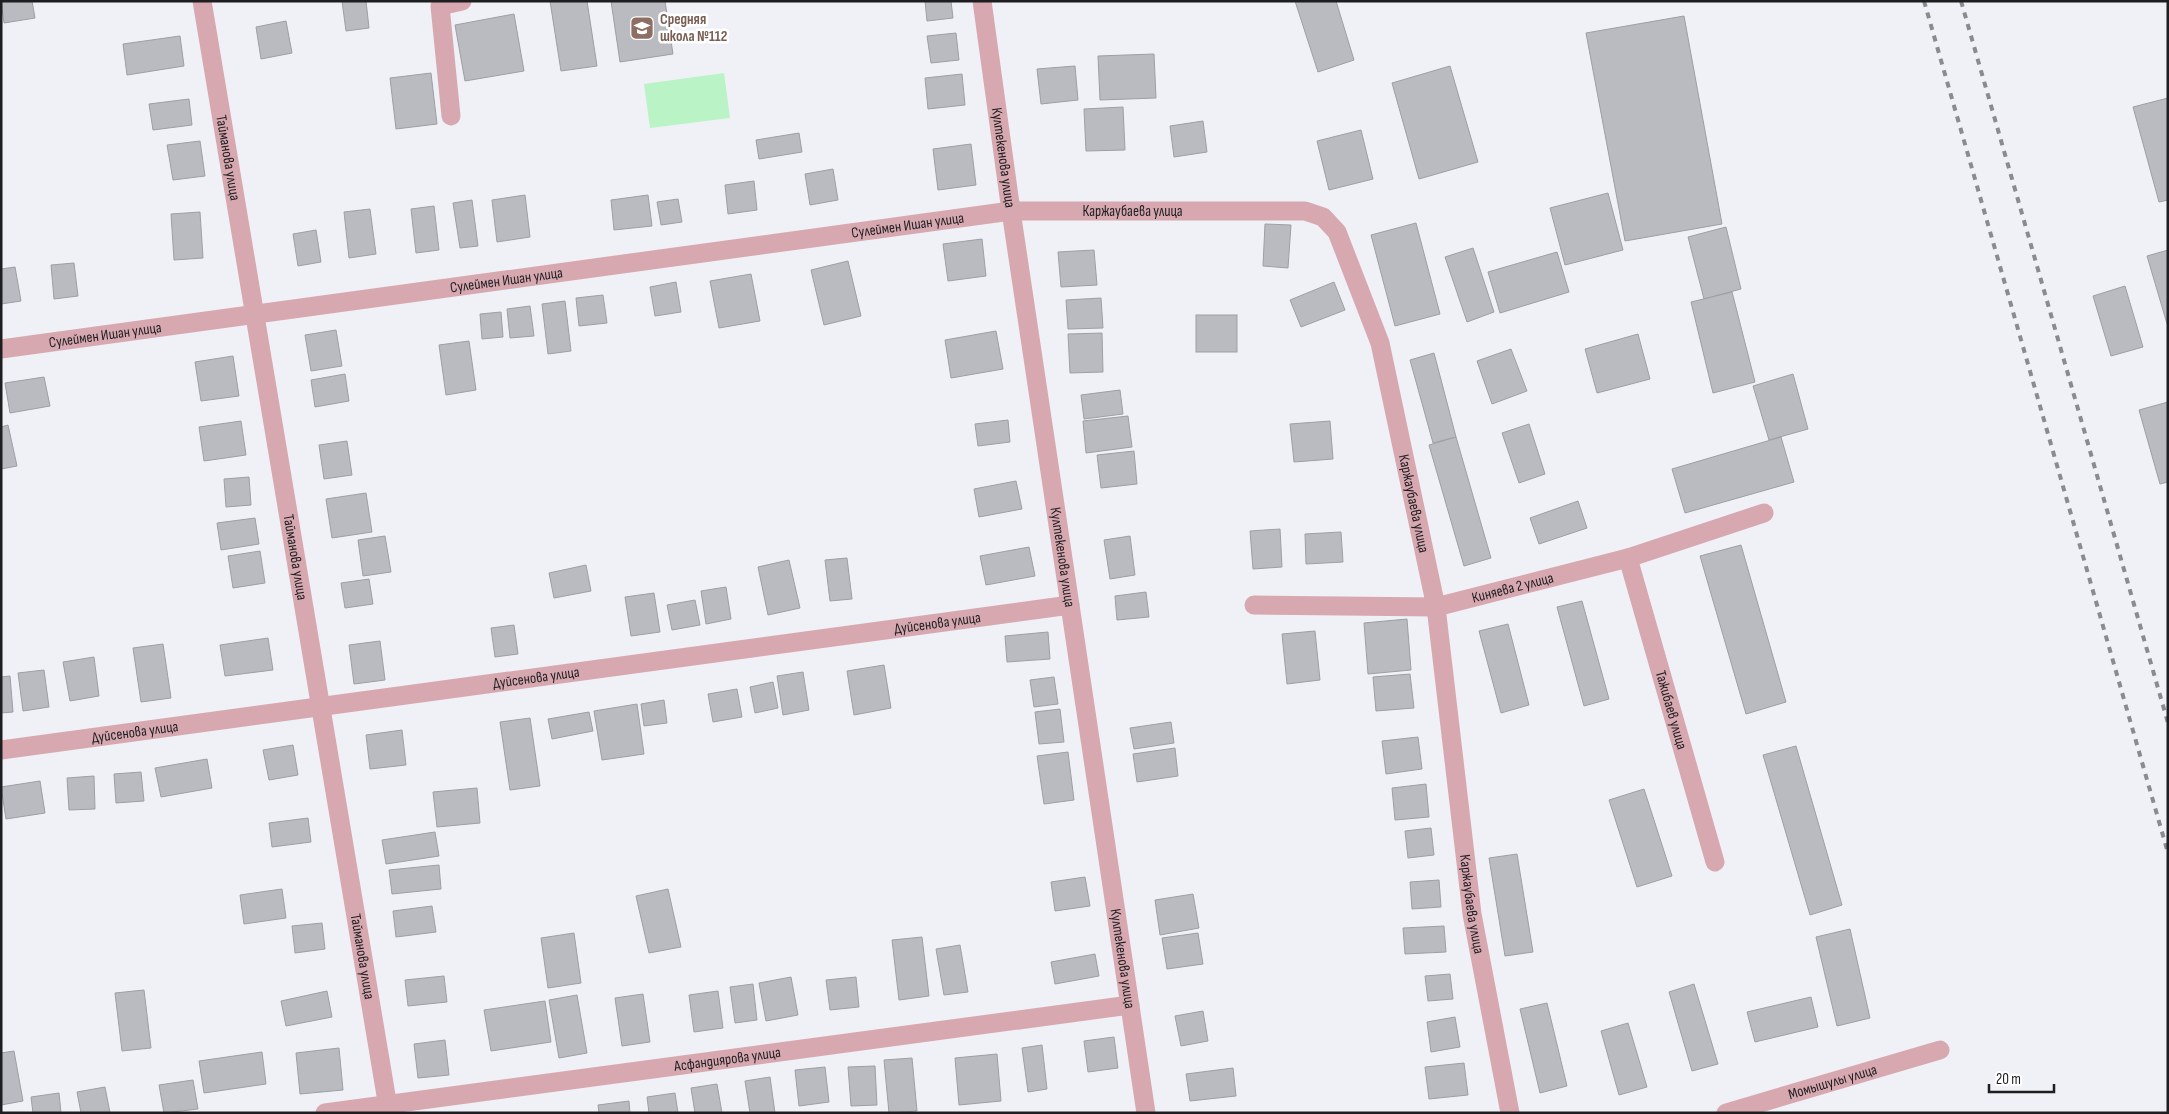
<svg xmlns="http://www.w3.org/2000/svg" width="2169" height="1114" font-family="'Sofia Sans Condensed',sans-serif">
<rect width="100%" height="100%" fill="#eff1f7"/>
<path fill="#baf3c5" d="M724 73 730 118 650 128 644 84Z"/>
<g fill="#b9bbc0" stroke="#9d9fa4">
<path d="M1 1H32L35 18 4 23Z"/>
<path d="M342 1H366L369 28 346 31Z"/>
<path d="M550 1H587L597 66 561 71Z"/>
<path d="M611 1H665L673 54 620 62Z"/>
<path d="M925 1H951L953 18 927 21Z"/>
<path d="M1295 1H1336L1354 60 1318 72Z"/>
<path d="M514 14 524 71 465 81 455 25Z"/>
<path d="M1684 16 1722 224 1625 241 1586 33Z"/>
<path d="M286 21 292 53 261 59 256 27Z"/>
<path d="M956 33 959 60 931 63 927 36Z"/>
<path d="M180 36 184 66 127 75 123 44Z"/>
<path d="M1154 54 1156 98 1100 100 1098 56Z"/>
<path d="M1075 66 1078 100 1041 104 1037 69Z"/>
<path d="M1450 66 1478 162 1419 179 1392 83Z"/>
<path d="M431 73 437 124 396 129 390 78Z"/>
<path d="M962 74 965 105 928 109 925 78Z"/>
<path d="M2168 98V200L2159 202 2133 107Z"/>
<path d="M189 99 192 125 153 130 149 104Z"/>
<path d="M1123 107 1125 150 1086 151 1084 109Z"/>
<path d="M1203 121 1207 152 1174 157 1170 126Z"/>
<path d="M1361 130 1373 179 1329 190 1317 141Z"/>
<path d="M799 133 802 152 759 159 756 140Z"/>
<path d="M200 141 205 176 173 180 167 145Z"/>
<path d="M971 144 976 185 938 190 933 149Z"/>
<path d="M833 169 838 200 810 205 805 174Z"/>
<path d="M754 181 757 210 728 214 725 185Z"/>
<path d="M1608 193 1623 250 1565 265 1550 208Z"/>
<path d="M525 195 530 237 497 242 492 200Z"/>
<path d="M648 195 652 226 614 230 611 200Z"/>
<path d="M678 199 682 222 661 225 657 202Z"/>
<path d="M472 200 478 246 460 248 453 203Z"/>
<path d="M434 206 439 250 416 253 411 209Z"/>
<path d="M370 209 376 254 349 258 344 212Z"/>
<path d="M200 212 203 258 174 260 171 214Z"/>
<path d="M1416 223 1440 314 1395 326 1371 235Z"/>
<path d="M1265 224 1291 225 1288 268 1263 266Z"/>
<path d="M1726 227 1741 289 1704 299 1688 237Z"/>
<path d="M316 230 321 262 298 266 293 234Z"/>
<path d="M982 239 986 276 948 281 943 244Z"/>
<path d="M1473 248 1494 312 1467 322 1445 257Z"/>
<path d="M1094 250 1097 285 1061 287 1058 252Z"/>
<path d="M2168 250V327L2147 256Z"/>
<path d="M1557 252 1569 292 1500 313 1488 272Z"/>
<path d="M848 261 861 316 824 325 811 270Z"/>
<path d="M74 263 78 296 54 299 51 265Z"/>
<path d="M15 267 21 301 1 304V269Z"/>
<path d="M751 274 760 321 719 328 710 281Z"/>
<path d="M676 282 681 312 655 316 650 287Z"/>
<path d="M1334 282 1345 310 1301 327 1290 300Z"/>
<path d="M2125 286 2143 347 2111 356 2093 296Z"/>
<path d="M1732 292 1755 382 1713 393 1691 302Z"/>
<path d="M603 295 607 323 579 326 576 298Z"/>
<path d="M1101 298 1103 328 1068 329 1066 300Z"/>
<path d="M565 301 571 351 548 354 542 304Z"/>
<path d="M530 306 534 336 510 338 507 309Z"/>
<path d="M501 312 503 337 482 339 480 314Z"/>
<rect x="1196" y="315" width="41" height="37"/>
<path d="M336 330 342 366 311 371 305 335Z"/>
<path d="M996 331 1003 369 951 378 945 340Z"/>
<path d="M1102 333 1103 372 1070 373 1068 334Z"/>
<path d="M1638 334 1650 379 1597 393 1585 349Z"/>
<path d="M469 341 476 390 446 395 439 345Z"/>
<path d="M1511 349 1527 391 1492 404 1477 361Z"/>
<path d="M1434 353 1456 437 1433 443 1410 360Z"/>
<path d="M233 356 239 396 201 401 195 362Z"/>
<path d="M345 374 349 401 315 407 311 380Z"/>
<path d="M1793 374 1808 429 1769 440 1753 386Z"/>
<path d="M44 377 50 406 10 413 5 383Z"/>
<path d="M1120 390 1123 414 1084 419 1081 395Z"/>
<path d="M2168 402V482L2160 484 2139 410Z"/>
<path d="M1128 416 1132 447 1086 453 1083 421Z"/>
<path d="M1008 420 1010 442 978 446 975 424Z"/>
<path d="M241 421 246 455 204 461 199 427Z"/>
<path d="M1330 421 1333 459 1294 462 1290 424Z"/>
<path d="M1529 424 1545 474 1519 483 1502 433Z"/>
<path d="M8 425 17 466 1 469V427Z"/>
<path d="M1456 437 1491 558 1464 566 1429 445Z"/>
<path d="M1781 437 1794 482 1685 513 1672 469Z"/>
<path d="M347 441 352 475 324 479 319 445Z"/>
<path d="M1134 451 1137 484 1101 488 1097 455Z"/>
<path d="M249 477 251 505 226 507 224 479Z"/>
<path d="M1016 481 1022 509 979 517 974 489Z"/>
<path d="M366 493 372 532 332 538 326 499Z"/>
<path d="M1578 501 1587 528 1539 544 1530 518Z"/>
<path d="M255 518 259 544 221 550 217 523Z"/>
<path d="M1280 529 1282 567 1253 569 1250 531Z"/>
<path d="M1341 532 1343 562 1306 564 1305 534Z"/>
<path d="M385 536 391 572 363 576 358 540Z"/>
<path d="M1130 536 1135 575 1110 579 1104 540Z"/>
<path d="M1741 545 1786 702 1746 714 1700 556Z"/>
<path d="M1029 547 1035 576 986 585 980 556Z"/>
<path d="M260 551 265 583 233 588 228 556Z"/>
<path d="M847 558 852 599 830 601 825 560Z"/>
<path d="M789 560 800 608 768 615 758 567Z"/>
<path d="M586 565 591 591 554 598 549 573Z"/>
<path d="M369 579 373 604 345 608 341 583Z"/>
<path d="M726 587 731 619 706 624 701 591Z"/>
<path d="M1146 592 1149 617 1117 620 1115 596Z"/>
<path d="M654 593 660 632 631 636 625 597Z"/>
<path d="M695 600 700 625 672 630 667 605Z"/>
<path d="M1582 601 1609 699 1584 706 1557 607Z"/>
<path d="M1407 619 1411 670 1368 674 1364 623Z"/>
<path d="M1508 624 1529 705 1501 713 1479 631Z"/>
<path d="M514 625 518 654 495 657 491 628Z"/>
<path d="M1315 631 1320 680 1287 684 1282 634Z"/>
<path d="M1048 632 1050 659 1007 662 1005 636Z"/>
<path d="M268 638 273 670 225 676 220 645Z"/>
<path d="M380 641 385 680 354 684 349 645Z"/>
<path d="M163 644 171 698 141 702 133 648Z"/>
<path d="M94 657 99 696 70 701 63 662Z"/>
<path d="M884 665 891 708 854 715 847 671Z"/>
<path d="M44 670 49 707 23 711 18 673Z"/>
<path d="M803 672 809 710 783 715 777 676Z"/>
<path d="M1410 674 1414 708 1376 711 1373 677Z"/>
<path d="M10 676 13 712 1 713V677Z"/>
<path d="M1054 677 1058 704 1034 707 1030 680Z"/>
<path d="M773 682 778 708 755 713 750 687Z"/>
<path d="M737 689 742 717 713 722 708 694Z"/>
<path d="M664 700 667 723 644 726 641 704Z"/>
<path d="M637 704 644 754 602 760 594 711Z"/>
<path d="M1060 709 1064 742 1039 744 1035 712Z"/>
<path d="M589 712 593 731 552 739 548 719Z"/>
<path d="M530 718 540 786 510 790 500 722Z"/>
<path d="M1171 722 1174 743 1134 749 1130 728Z"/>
<path d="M402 730 406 765 370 769 366 735Z"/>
<path d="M1418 737 1422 769 1386 774 1382 741Z"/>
<path d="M293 745 298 775 269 780 263 750Z"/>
<path d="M1796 746 1842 905 1810 915 1763 755Z"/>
<path d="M1175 748 1178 776 1137 782 1133 754Z"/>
<path d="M1068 752 1074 800 1044 804 1037 756Z"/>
<path d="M207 759 212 788 161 797 155 768Z"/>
<path d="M141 772 144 801 116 803 114 774Z"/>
<path d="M94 776 95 809 69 810 67 778Z"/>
<path d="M40 781 45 813 6 819 1 787Z"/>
<path d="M1426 784 1429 817 1395 820 1392 788Z"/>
<path d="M477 788 480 823 437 827 433 792Z"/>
<path d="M1644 789 1672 876 1637 887 1609 800Z"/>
<path d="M308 818 311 842 272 847 269 823Z"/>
<path d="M1431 828 1434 855 1408 858 1405 831Z"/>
<path d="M435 832 439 856 386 864 382 840Z"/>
<path d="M1517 854 1533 952 1505 956 1489 858Z"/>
<path d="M439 865 441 889 392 894 389 870Z"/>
<path d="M1085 877 1090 906 1055 911 1051 882Z"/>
<path d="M1439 880 1441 907 1412 909 1410 882Z"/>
<path d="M282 889 286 918 244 924 240 895Z"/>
<path d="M668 889 681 947 649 953 636 896Z"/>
<path d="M1193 894 1199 928 1160 935 1155 900Z"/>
<path d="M432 906 436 932 396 937 393 911Z"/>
<path d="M322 923 325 949 295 953 292 926Z"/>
<path d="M1444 926 1446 952 1405 954 1403 928Z"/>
<path d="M1850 929 1870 1018 1837 1026 1816 937Z"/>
<path d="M574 933 581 983 548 988 541 938Z"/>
<path d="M1198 933 1203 964 1167 969 1162 938Z"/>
<path d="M922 937 929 996 899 1000 892 940Z"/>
<path d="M960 945 968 992 944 995 936 949Z"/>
<path d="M1095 954 1099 976 1055 984 1051 962Z"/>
<path d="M1450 974 1453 999 1428 1001 1425 976Z"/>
<path d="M444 976 447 1002 408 1006 405 980Z"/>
<path d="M791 977 798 1015 766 1021 759 983Z"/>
<path d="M856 977 859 1007 830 1010 826 980Z"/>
<path d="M753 984 757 1020 735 1023 730 987Z"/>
<path d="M1694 984 1718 1064 1692 1071 1669 992Z"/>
<path d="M144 990 151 1048 122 1051 115 993Z"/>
<path d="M327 991 332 1017 286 1026 281 1001Z"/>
<path d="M718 991 723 1028 694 1032 689 995Z"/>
<path d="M643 994 650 1042 622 1046 615 998Z"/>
<path d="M577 995 587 1053 559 1058 549 1000Z"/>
<path d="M1811 997 1818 1027 1755 1042 1747 1012Z"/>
<path d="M545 1001 551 1042 491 1051 484 1010Z"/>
<path d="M1547 1003 1567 1086 1540 1093 1520 1009Z"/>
<path d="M1203 1011 1208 1041 1181 1046 1175 1016Z"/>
<path d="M1455 1017 1460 1047 1431 1052 1427 1022Z"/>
<path d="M1628 1023 1647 1087 1619 1095 1601 1031Z"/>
<path d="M1114 1037 1118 1068 1088 1072 1084 1041Z"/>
<path d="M445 1040 449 1075 418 1078 414 1044Z"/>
<path d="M1042 1045 1047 1089 1028 1092 1022 1048Z"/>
<path d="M339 1048 343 1090 300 1094 296 1053Z"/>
<path d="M14 1051 23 1101 1 1105V1053Z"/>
<path d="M262 1052 266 1084 204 1093 199 1061Z"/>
<path d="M997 1054 1001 1101 959 1105 955 1058Z"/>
<path d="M912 1058 917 1111 889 1113 884 1060Z"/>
<path d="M1464 1063 1468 1095 1429 1099 1425 1067Z"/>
<path d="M875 1066 877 1105 851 1106 848 1067Z"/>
<path d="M825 1067 829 1102 799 1106 795 1070Z"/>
<path d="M1233 1068 1236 1096 1190 1101 1186 1074Z"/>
<path d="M770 1077 775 1113H750L745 1081Z"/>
<path d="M193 1080 198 1109 164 1113 159 1085Z"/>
<path d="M717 1084 722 1113H695L691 1088Z"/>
<path d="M105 1087 110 1113H81L77 1092Z"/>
<path d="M59 1093 61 1113H33L31 1097Z"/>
<path d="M675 1093 678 1113H649L647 1097Z"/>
<path d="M629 1101 630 1113H599L598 1105Z"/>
</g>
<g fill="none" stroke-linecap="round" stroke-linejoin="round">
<g stroke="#d7a8b0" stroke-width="19">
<path id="s1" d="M202 1 389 1113"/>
<path id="s2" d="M982 1 1011 211 1146 1113"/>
<path d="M451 116 440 6 462 1"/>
<path id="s3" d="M1 349 1011 211H1305L1323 217 1337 232 1380 343 1436 607 1472 914 1510 1113"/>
<path id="s4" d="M1628 558 1715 862"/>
<path id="s5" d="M1254 605 1436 607 1628 558 1764 513"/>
<path id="s6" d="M1 750 1070 605"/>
<path id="s7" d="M325 1113 1130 1005"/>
<path id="s8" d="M1726 1113 1940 1050"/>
</g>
<g stroke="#8a8b8f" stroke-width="4" stroke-dasharray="6 6" stroke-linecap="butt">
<path d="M1623 1V2"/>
<path d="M1924 1 2168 853"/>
<path d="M1961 1 2168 723"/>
</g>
</g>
<defs>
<g id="school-square" transform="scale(1.25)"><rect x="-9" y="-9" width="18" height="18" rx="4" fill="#8d6e63" stroke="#fff"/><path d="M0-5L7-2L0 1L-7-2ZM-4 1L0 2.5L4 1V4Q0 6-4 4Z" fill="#fff"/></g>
</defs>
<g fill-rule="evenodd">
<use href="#school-square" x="642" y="28"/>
</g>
<g text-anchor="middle" stroke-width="5" stroke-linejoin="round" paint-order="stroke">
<g font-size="15" font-weight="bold" fill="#785e54" stroke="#fff" text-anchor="start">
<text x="660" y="24">Средняя<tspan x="660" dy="17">школа №112</tspan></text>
</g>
<g font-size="15" fill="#1e1e21" stroke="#fff">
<text dy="5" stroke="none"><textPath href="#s2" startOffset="158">Култекенова улица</textPath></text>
<text dy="5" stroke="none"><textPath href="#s1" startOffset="159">Тайманова улица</textPath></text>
<text dy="5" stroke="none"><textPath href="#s3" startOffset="1141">Каржаубаева улица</textPath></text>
<text dy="5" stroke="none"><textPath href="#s3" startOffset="915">Сулеймен Ишан улица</textPath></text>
<text dy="5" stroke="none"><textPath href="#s3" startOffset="510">Сулеймен Ишан улица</textPath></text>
<text dy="5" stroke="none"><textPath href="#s3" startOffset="105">Сулеймен Ишан улица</textPath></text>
<text dy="5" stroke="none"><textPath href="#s3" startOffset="1636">Каржаубаева улица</textPath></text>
<text dy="5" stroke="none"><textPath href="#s1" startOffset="564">Тайманова улица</textPath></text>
<text dy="5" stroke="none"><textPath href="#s2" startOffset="562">Култекенова улица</textPath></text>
<text dy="5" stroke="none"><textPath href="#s5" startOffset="261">Киняева 2 улица</textPath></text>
<text dy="5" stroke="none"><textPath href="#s6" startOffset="945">Дуйсенова улица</textPath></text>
<text dy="5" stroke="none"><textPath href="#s6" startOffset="540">Дуйсенова улица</textPath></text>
<text dy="5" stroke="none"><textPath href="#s4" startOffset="158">Тажибаев улица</textPath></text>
<text dy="5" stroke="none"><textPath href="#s6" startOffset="135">Дуйсенова улица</textPath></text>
<text dy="5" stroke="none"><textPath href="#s3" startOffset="2041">Каржаубаева улица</textPath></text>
<text dy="5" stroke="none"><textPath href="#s1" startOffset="969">Тайманова улица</textPath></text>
<text dy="5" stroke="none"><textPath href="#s2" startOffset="968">Култекенова улица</textPath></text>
<text dy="5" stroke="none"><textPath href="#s7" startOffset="406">Асфандиярова улица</textPath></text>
<text dy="5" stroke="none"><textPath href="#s8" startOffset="111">Момышулы улица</textPath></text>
</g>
</g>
<rect width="2169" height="1114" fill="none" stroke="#1e1e21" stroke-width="5"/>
<path d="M1989 1084v8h65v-8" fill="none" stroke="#1e1e21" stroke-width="2.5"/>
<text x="1996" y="1084" font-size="15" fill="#1e1e21" stroke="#ffffff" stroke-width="4" paint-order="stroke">20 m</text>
</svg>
